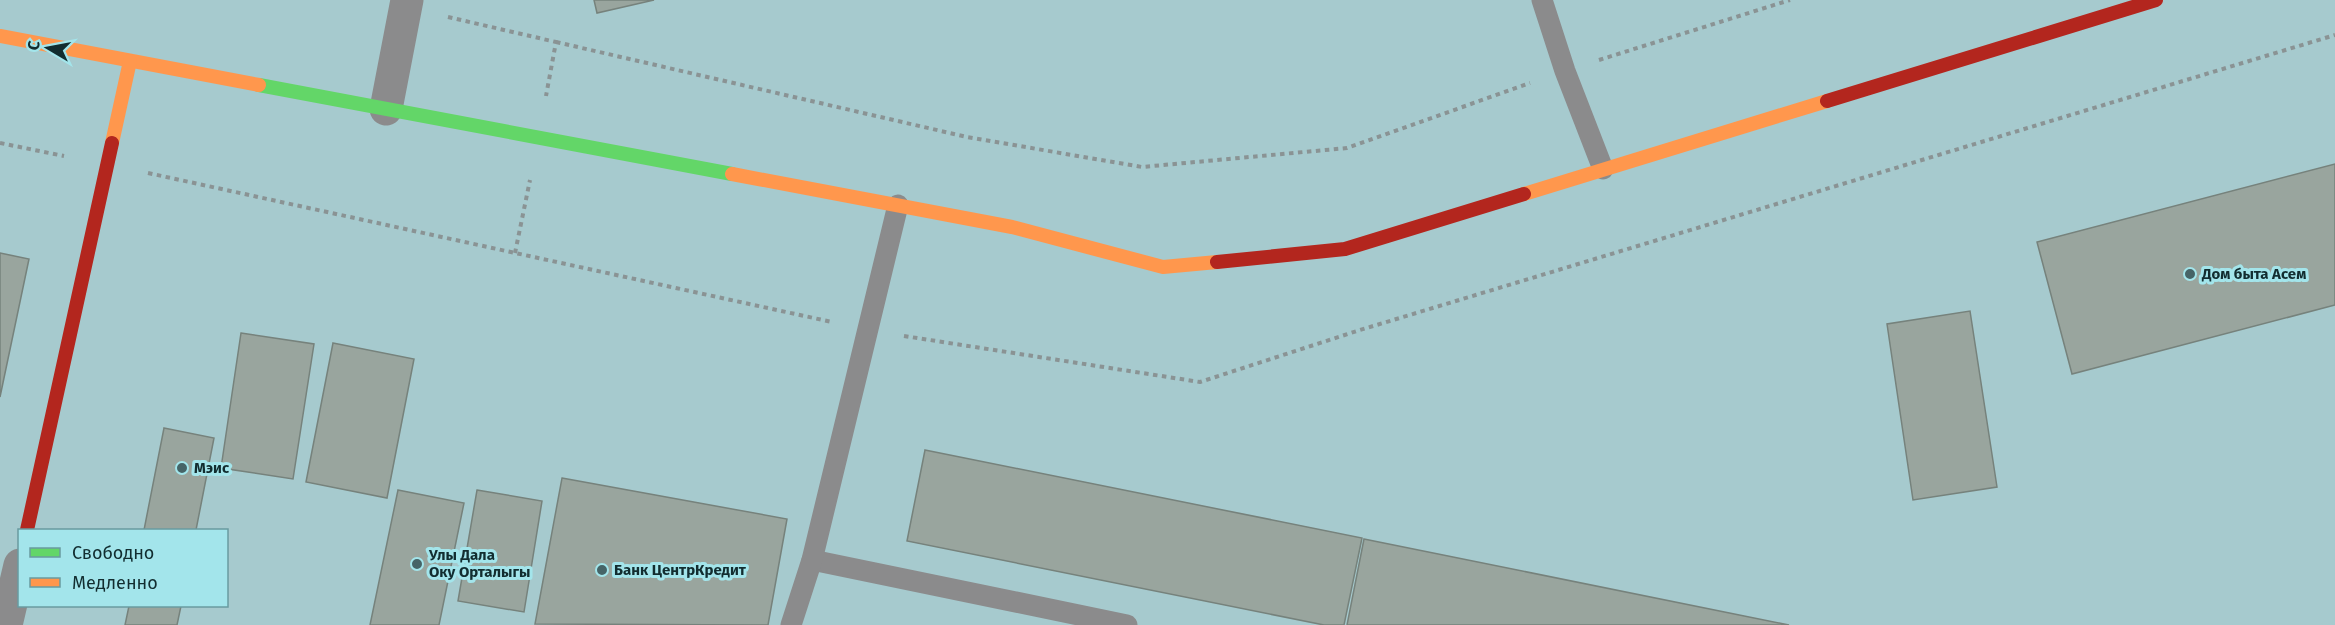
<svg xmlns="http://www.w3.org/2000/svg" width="2335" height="625" font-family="'Fira Sans',sans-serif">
<rect width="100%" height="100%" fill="#a6cace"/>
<g fill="#99a59e" stroke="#76827c" stroke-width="1.5">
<path d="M594 0H654L597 13Z"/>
<path d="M2335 164V305L2072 374 2037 242Z"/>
<path d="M0 253 29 259 0 397Z"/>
<path d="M1970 311 1997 487 1913 500 1887 324Z"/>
<path d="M241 333 314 344 293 479 221 468Z"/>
<path d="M333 343 414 359 387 498 306 482Z"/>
<path d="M164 428 214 438 196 530H144Z"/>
<path d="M925 450 1362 538 1344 625H1324L907 541Z"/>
<path d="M562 478 787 519 768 625 535 624Z"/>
<path d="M398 490 464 503 439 625H370Z"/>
<path d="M477 490 542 501 524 612 458 601Z"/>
<path d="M1364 539 1789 625H1347Z"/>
<path d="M129 606H181L177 625H125Z"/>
</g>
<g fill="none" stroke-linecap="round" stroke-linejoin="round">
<g stroke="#8a9394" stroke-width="4" stroke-dasharray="4.5 4.5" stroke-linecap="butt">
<path d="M448 17 556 42 546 96"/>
<path d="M556 42 967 137 1142 167 1347 148 1530 83"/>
<path d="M1599 60 1790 0"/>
<path d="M0 143 64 156"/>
<path d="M148 173 832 322"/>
<path d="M515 253 530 180"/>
<path d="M904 336 1200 382 1360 330 2335 35"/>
</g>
<g stroke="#8b8b8c" stroke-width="21">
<path d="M1542 0 1565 71 1603 169"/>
<path d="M812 560 1127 625"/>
<path d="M791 625 812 560 898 205"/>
</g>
<g stroke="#8b8b8c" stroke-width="33">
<path d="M386 109 407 0"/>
<path d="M6 625 20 565"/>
</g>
<path stroke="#63d668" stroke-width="14" d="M259 85 732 174"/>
<g stroke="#ff974d" stroke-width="14">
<path d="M0 36 259 85"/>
<path d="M112 143 130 61"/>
<path d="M732 174 1012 227 1163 267 1217 262"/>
<path d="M1524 194 1827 101"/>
</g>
<g stroke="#b3261e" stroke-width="14">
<path d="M1827 101 2156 0"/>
<path d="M1217 262 1345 249 1524 194"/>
<path d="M27 530 112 143"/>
</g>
</g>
<g fill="#466467" stroke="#a3e5eb" stroke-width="2">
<circle cx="2190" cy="274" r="6"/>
<circle cx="182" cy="468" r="6"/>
<circle cx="417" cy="564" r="6"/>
<circle cx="602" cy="570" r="6"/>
</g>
<g text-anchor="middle" stroke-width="6" stroke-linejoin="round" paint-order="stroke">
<g font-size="15" font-weight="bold" fill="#122d30" stroke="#a3e5eb" text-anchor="start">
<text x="2202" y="279">Дом быта Асем</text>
<text x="194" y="473">Мэис</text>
<text x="429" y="560">Улы Дала<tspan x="429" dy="17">Оку Орталыгы</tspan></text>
<text x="614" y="575">Банк ЦентрКредит</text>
</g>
</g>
<rect x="18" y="529" width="210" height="78" fill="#a3e5eb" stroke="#699ba0" stroke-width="1.5"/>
<rect x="30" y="548" width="30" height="9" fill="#63d668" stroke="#699ba0" stroke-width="1.5"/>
<text x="72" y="559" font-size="18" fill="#122d30">Свободно</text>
<rect x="30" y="578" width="30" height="9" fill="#ff974d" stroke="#699ba0" stroke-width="1.5"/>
<text x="72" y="589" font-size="18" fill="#122d30">Медленно</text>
<g transform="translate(48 48) rotate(280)" stroke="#a3e5eb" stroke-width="4.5" paint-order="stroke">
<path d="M0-4.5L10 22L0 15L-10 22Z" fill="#122d30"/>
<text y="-9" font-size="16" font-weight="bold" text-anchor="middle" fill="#122d30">С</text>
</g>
</svg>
